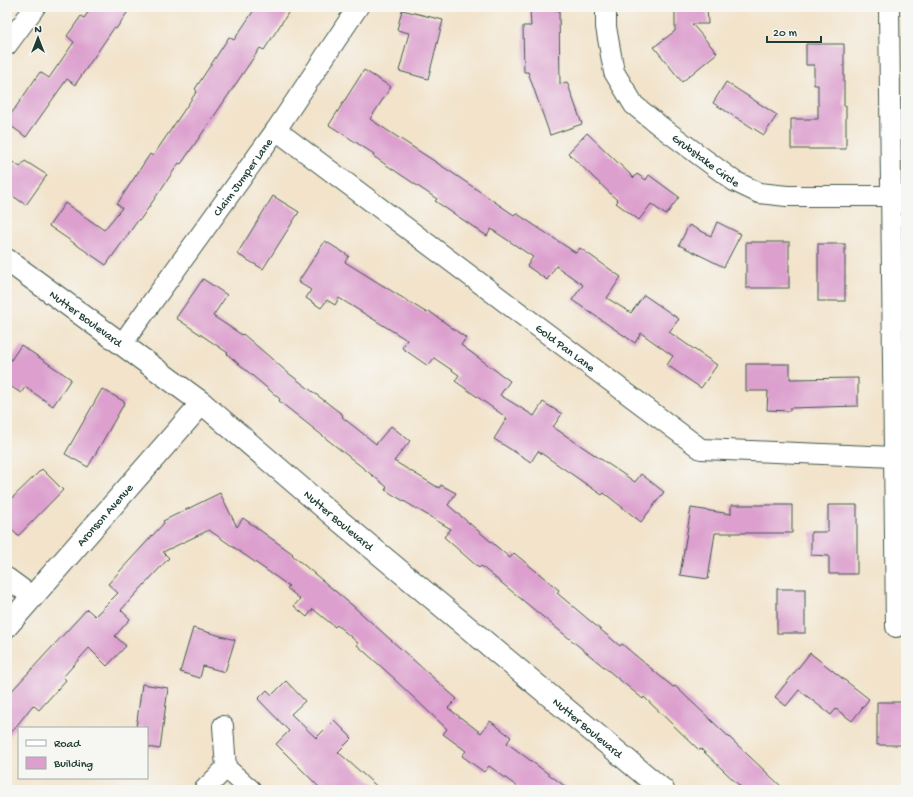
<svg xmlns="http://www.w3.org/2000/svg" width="913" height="797" font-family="'Gochi Hand',sans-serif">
<rect width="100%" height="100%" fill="#f6f6f2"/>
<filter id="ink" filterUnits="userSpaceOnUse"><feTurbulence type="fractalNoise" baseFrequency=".025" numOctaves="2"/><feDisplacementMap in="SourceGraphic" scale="8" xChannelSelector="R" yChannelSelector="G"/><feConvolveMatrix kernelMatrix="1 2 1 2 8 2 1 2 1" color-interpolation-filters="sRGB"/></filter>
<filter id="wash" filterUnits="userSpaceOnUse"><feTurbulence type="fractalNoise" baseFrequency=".012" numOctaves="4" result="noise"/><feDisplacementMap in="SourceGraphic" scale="16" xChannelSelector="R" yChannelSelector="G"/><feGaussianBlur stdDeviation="0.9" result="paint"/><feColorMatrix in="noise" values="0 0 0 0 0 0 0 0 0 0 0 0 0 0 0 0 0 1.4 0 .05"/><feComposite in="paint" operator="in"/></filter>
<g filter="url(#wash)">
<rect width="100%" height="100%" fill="#f2e3ca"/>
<g id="blocks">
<g fill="#dc9fce">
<path d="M92 7H131L116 29 114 28 75 85 67 79 26 137 7 123V120L40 72 49 78 74 42 67 36 81 16 84 18Z"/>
<path d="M256 7H292L264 50 260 48 221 106 181 164 179 163 140 220 139 219 126 237 106 265 49 226 65 203 104 230 122 208 117 204 150 154 153 156 197 91 195 89 229 37 234 40Z"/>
<path d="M675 7H702V8H707L708 24H692L717 53 682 82 654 47 675 31Z"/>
<path d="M402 10 443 20 428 79 399 71 409 33 397 30Z"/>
<path d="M530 10H559L560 84 567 82 582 124 550 135 528 72H524L523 26H531Z"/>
<path d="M806 44H844V106H846V149H791V119H818V85H814V65H806Z"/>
<path d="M364 70 391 87 370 119 454 174 514 215 516 213 576 253 580 248 621 277 607 298 631 313 644 295 679 319 669 332 717 365 701 388 667 365 673 356 641 333 635 343 572 300 583 285 556 266 547 280 527 266 533 257 491 229 487 236 435 201 437 199 373 156 374 154 329 125Z"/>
<path d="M726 82 777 115 764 135 713 103Z"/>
<path d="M587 133 634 178 637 174 646 180 649 175 679 197 666 215 651 204 639 220 616 203 618 201 568 153Z"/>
<path d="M7 158 20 167 25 161 47 175 26 205 7 192Z"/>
<path d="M273 196 299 212 263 269 237 254Z"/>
<path d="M717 222 741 234 724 267 679 245 689 225 711 236Z"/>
<path d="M325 241 349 256 345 262 427 313 429 311 466 338 461 345 510 381 500 395 534 416 543 402 562 414 553 427 635 482 641 474 664 492 641 522 604 493 602 495 538 451 531 462 494 439 507 418 455 381 459 375 434 358 428 366 402 348 407 340 339 298 335 305 327 300 321 308 306 298 311 290 298 282Z"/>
<rect x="746" y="242" width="43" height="46"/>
<rect x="818" y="244" width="27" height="57"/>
<path d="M203 279 227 295 213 316 242 335 243 334 287 372 343 415 342 417 376 444 391 426 410 441 394 461 439 488 441 485 456 493 448 505 510 558 514 553 559 590 557 593 620 646 622 644 673 687 675 686 785 790H744L701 749 699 750 644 697 643 699 481 566 479 568 444 537 451 529 385 490 387 487 279 401 280 399 227 354 228 353 176 318Z"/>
<path d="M21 345 71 379 53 406 25 387 21 393 7 384V366Z"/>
<path d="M746 364H790V379L858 378V406L790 408V411L767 410 768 391H746Z"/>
<path d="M102 389 125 402 88 467 65 454Z"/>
<path d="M42 469 63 490 18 536 7 525V503Z"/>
<path d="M220 493 237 527 243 518 293 554 292 555 353 606 457 699 448 708 481 733 490 721 511 737 507 743 570 790H522L489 766 484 772 462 756 466 751 443 734 447 729 394 679H395L357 645 358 643 337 625 335 627 313 609 307 617 294 606 300 599 287 588 289 586 209 530 163 552 169 558 121 610 130 619 115 636 126 646 107 666 89 648 63 677 66 680 39 710 33 705 7 738V696L87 609 95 616 118 593 108 584 164 523 163 521Z"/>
<path d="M731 505H792V533H715L708 579 680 575 691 508 731 514Z"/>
<path d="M828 505H857V574H829V556L811 555V532H828Z"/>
<rect x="777" y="589" width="28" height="44"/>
<path d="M193 628 235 640 225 672 203 666 200 678 180 672Z"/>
<path d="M810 653 869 699 852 721 836 709 831 715 799 690 786 706 775 697Z"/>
<path d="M286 681 305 701 291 714 316 738 334 720 352 738 338 752 381 790H322L276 744 289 731 258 699 267 690 272 695Z"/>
<path d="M142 684 168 688 160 749 147 747V728H136Z"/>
<path d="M877 702H905L906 745H877Z"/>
</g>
</g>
</g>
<g filter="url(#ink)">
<use href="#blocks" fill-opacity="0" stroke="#3f564a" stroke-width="1"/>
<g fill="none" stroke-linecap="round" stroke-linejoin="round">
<g stroke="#3f564a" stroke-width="22">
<g id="street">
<path id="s1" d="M606 7V27L614 72 634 105 660 126 734 181 759 193 787 196H892"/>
<path d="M889 7 896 627"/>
<path d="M7 45 35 7"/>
<path id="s2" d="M276 130 701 449 894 457"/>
<path id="s3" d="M122 344 276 130 358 7"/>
<path d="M7 578 33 597"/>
<path d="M223 726 226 768"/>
<path d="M226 768 251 790"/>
<path d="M204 790 226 768"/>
</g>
</g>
<g stroke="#3f564a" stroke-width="24">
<g id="secondary">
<path id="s4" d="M7 260 202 403 335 517 663 790"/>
<path id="s5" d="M7 626 202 403"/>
</g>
</g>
<use href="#street" stroke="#fff" stroke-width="20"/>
<use href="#secondary" stroke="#fff" stroke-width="22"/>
</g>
</g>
<g text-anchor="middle" stroke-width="3" stroke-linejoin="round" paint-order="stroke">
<g font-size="12" fill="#1f3d34" stroke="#f6f6f2">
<text dy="4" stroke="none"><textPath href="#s1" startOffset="195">Grubstake Circle</textPath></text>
<text dy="4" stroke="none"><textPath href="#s3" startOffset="206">Claim Jumper Lane</textPath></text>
<text dy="4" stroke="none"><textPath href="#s4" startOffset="98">Nutter Boulevard</textPath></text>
<text dy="4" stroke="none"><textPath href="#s2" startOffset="362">Gold Pan Lane</textPath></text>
<text dy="4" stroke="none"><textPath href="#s5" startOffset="148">Aronson Avenue</textPath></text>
<text dy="4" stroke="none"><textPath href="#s4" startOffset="422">Nutter Boulevard</textPath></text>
<text dy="4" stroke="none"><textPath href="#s4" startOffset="746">Nutter Boulevard</textPath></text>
</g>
</g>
<rect width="913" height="797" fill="none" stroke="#f6f6f2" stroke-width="24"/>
<rect x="18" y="727" width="130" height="52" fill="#f6f6f2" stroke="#a0aca6"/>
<rect x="26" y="740" width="20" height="6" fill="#ffffff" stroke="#a0aca6"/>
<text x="54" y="747" font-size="12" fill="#1f3d34">Road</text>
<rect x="26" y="757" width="20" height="12" fill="#dc9fce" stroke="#a0aca6"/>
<text x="54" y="767" font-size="12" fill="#1f3d34">Building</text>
<g transform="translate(38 38)" stroke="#f6f6f2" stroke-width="3" paint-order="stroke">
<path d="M0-3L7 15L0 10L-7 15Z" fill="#1f3d34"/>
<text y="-6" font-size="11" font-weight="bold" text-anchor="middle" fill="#1f3d34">N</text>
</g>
<path d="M767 36v6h54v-6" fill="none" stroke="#1f3d34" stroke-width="2"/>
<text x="773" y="36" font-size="12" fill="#1f3d34" stroke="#f6f6f2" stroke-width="3" paint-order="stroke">20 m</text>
</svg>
